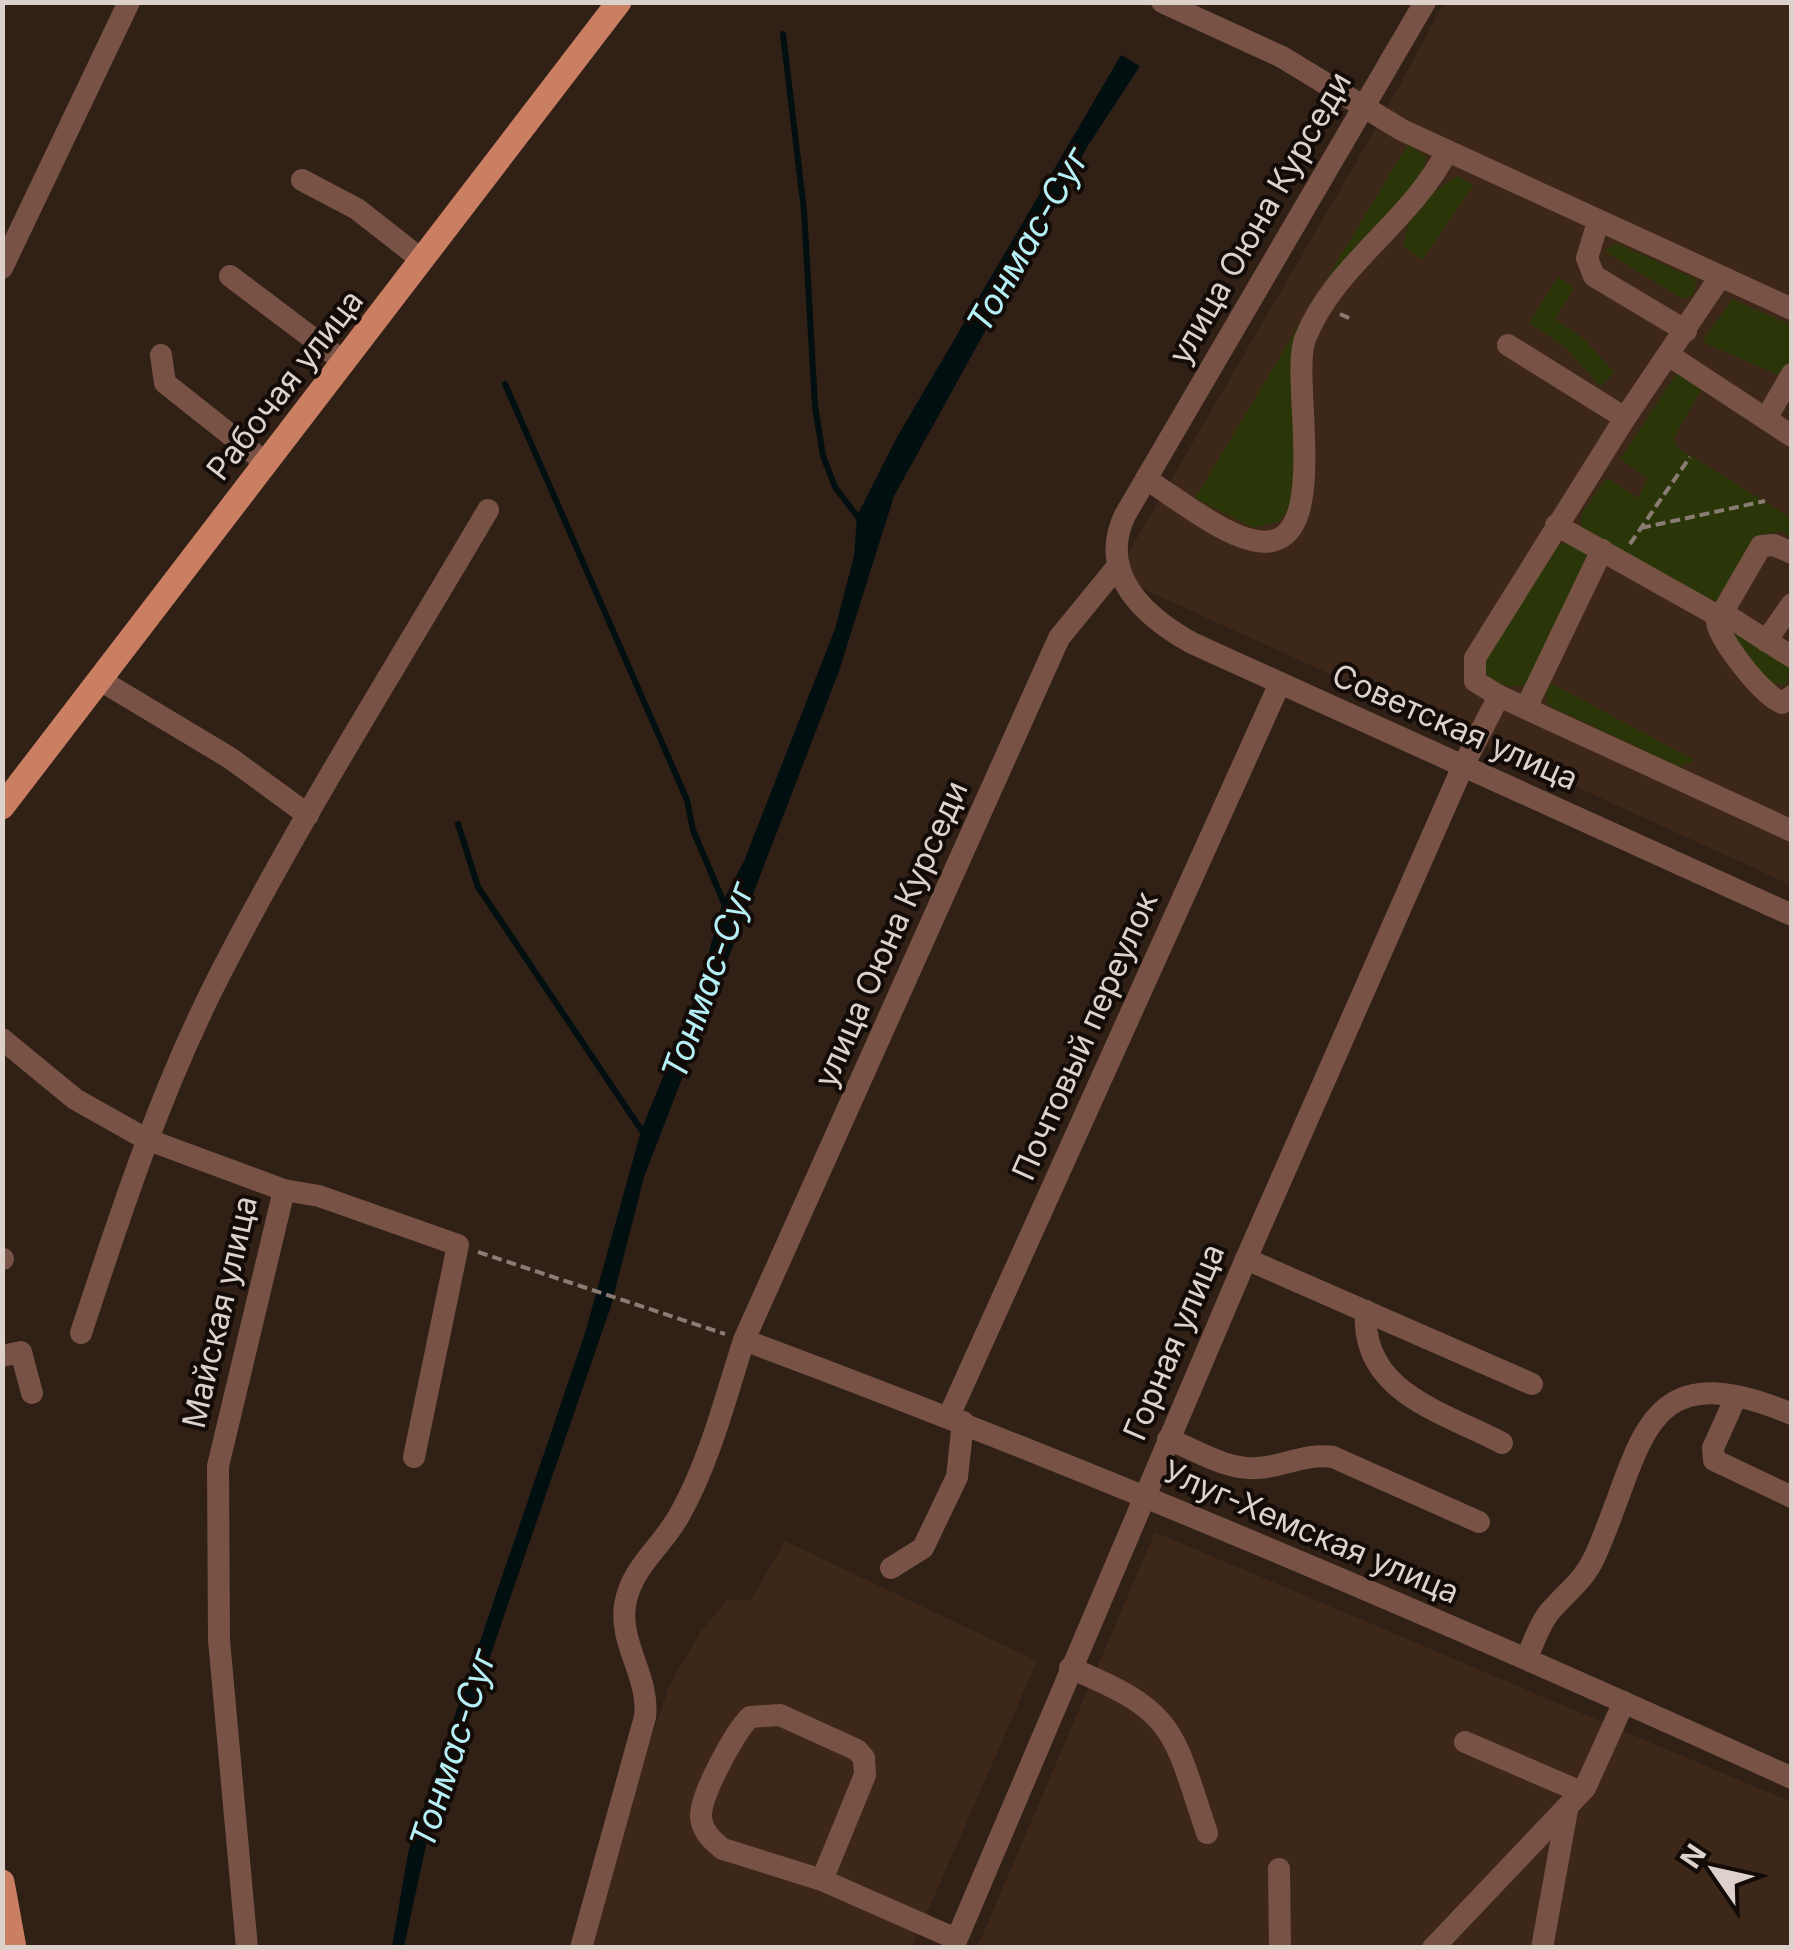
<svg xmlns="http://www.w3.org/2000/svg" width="1794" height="1950" font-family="Inter,sans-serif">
<rect width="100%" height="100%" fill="#302016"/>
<g fill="#3d2719">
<path d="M1444 3H1791V885L1115 576 1384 114Z"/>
<path d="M1155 1532 1791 1802V1947L977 1948Z"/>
<path d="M785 1541 1037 1661 912 1947 587 1948 612 1848 670 1684 701 1631 727 1600H751Z"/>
</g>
<g fill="#2b3608">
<path d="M1408 144 1426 156 1424 172 1320 290Z"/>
<path d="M1457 176 1474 185 1422 260 1404 247C1404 214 1432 192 1457 176Z"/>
<path d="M1616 243 1696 279 1694 295 1683 299 1604 251Z"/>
<path d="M1558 277 1574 288 1555 319 1583 338 1615 373 1600 386 1565 347 1529 323Z"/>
<path d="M1732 299 1791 325V358L1781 376 1702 342Z"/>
<path d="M1309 308 1293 502 1279 522 1253 528 1195 498Z"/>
<path d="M1678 371 1703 386 1674 438 1677 447 1791 518V539L1782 531 1760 535 1719 599 1709 602 1589 535 1581 526 1582 513 1607 478 1639 498 1647 478 1620 459Z"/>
<path d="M1569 542 1586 554 1587 563 1527 685 1508 687 1488 677 1482 662 1560 544Z"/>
<path d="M1731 626 1791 664 1786 686 1769 682 1730 634Z"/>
<path d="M1551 683 1694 760 1680 767 1548 705 1546 694Z"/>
</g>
<path fill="#010f10" d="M1121 55 1140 66 1087 147 894 496 839 671 644 1177 611 1306 428 1836 404 1947H392L408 1853 586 1330 641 1131 699 988 723 901 744 861 835 629 854 556 857 516 896 439Z"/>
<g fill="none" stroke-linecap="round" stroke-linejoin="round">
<g stroke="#010f10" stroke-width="6">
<path d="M783 34 804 210 815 406 823 456 835 487 860 520"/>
<path d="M505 384 687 800 693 830 726 908"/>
<path d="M458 824 478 887 644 1134"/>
</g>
<g stroke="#897c73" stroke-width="4" stroke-dasharray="10 5" stroke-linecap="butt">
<path d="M1340 314 1351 319"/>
<path d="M1641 528 1765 501"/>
<path d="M1630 544 1690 457"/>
<path d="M478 1252 725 1334"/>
</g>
<g stroke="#775245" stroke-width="22">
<path d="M1162 2 1282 57 1402 130 1792 309"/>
<path d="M1425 2 1125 515C1097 574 1144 616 1192 643L1792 915"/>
<path d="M302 180 357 209 422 260"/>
<path d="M1598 222 1587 258 1594 276 1686 331"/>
<path d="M2 268 129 2"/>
<path d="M230 276 344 362"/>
<path d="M1508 345 1625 418"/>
<path d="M161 355 165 383 266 463"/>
<path d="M1670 356 1792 436"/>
<path d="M1766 419 1792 374"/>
<path d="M1146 479C1175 497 1220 533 1252 540 1337 561 1289 381 1305 339 1333 266 1411 222 1447 151"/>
<path d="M1556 525 1718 616 1731 618 1792 657"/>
<path d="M1792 553 1774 545 1761 546 1717 622C1720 641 1763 696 1782 703L1792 696"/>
<path d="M1766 641 1792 604"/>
<path d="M100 680 230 758 308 815"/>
<path d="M1499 696 1475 681V658L1625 418 1718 280"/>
<path d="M1526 708 1602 550"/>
<path d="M2 1039 75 1099 146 1139 284 1190 319 1196 458 1245 414 1457"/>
<path d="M2 1259H3"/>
<path d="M1246 1259 1532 1384"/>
<path d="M1366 1311C1360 1392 1443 1412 1502 1443"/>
<path d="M81 1333C121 1212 160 1092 218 978 300 818 397 665 488 510"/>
<path d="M744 1340C1099 1472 1447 1621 1792 1778"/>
<path d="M2 1356 21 1352 32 1393"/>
<path d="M1736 1397 1713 1448 1714 1460 1792 1497"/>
<path d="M949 1416 1280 683"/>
<path d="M1168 1439C1196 1450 1226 1470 1257 1468 1284 1467 1303 1453 1333 1457L1479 1522"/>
<path d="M891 1568 923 1548 957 1477 963 1422"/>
<path d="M1527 1657C1534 1642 1540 1622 1552 1609 1568 1591 1585 1579 1595 1556 1644 1448 1638 1349 1792 1414"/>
<path d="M1070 1668C1177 1712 1172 1729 1207 1833"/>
<path d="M1465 1742 1581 1792"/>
<path d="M1279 1869 1280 1948"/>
<path d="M822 1880 865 1775 864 1758 857 1750 780 1715 750 1717C735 1732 700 1795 701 1817 702 1831 712 1841 723 1849L822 1880 956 1939"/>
<path d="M247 1948 219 1640 218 1466 284 1190"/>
<path d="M581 1948 645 1717C650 1678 619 1644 625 1605 631 1567 663 1546 680 1514 710 1460 725 1399 744 1340L1059 638 1117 567"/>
<path d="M953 1948 1246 1259 1463 766 1499 696 1792 831"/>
<path d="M1433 1948 1585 1788 1624 1702"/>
<path d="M1542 1948 1567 1810"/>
</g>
<g stroke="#ca7f63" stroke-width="25">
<path d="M2 807 619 2"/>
<path d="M2 1882 14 1948"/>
</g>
</g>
<g text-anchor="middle" stroke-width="8" stroke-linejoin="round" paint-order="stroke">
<g font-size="32" fill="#ddd2cb" stroke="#120b07">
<text transform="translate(1260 218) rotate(-60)" y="11">улица Оюна Курседи</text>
<text transform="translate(285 385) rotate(-52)" y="11">Рабочая улица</text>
<text transform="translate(1455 727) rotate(24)" y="11">Советская улица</text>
<text transform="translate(891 934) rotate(-66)" y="11">улица Оюна Курседи</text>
<text transform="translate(1085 1036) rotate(-66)" y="11">Почтовый переулок</text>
<text transform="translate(220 1312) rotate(-77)" y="11">Майская улица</text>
<text transform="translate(1174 1342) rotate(-67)" y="11">Горная улица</text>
<text transform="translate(1311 1532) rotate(23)" y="11">Улуг-Хемская улица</text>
</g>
<g font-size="35" font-style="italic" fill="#b5f0f6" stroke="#120b07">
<text transform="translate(1028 240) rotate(-60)" y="12">Тонмас-Суг</text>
<text transform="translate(708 981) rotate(-70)" y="12">Тонмас-Суг</text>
<text transform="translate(453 1749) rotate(-72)" y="12">Тонмас-Суг</text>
</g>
</g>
<rect width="1794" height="1950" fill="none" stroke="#ddd2cb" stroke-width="10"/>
<g transform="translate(1714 1870) rotate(304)" stroke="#120b07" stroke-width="8" paint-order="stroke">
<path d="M0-8L18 38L0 25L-18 38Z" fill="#ddd2cb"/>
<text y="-15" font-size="28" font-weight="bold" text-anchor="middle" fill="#ddd2cb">N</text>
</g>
</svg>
